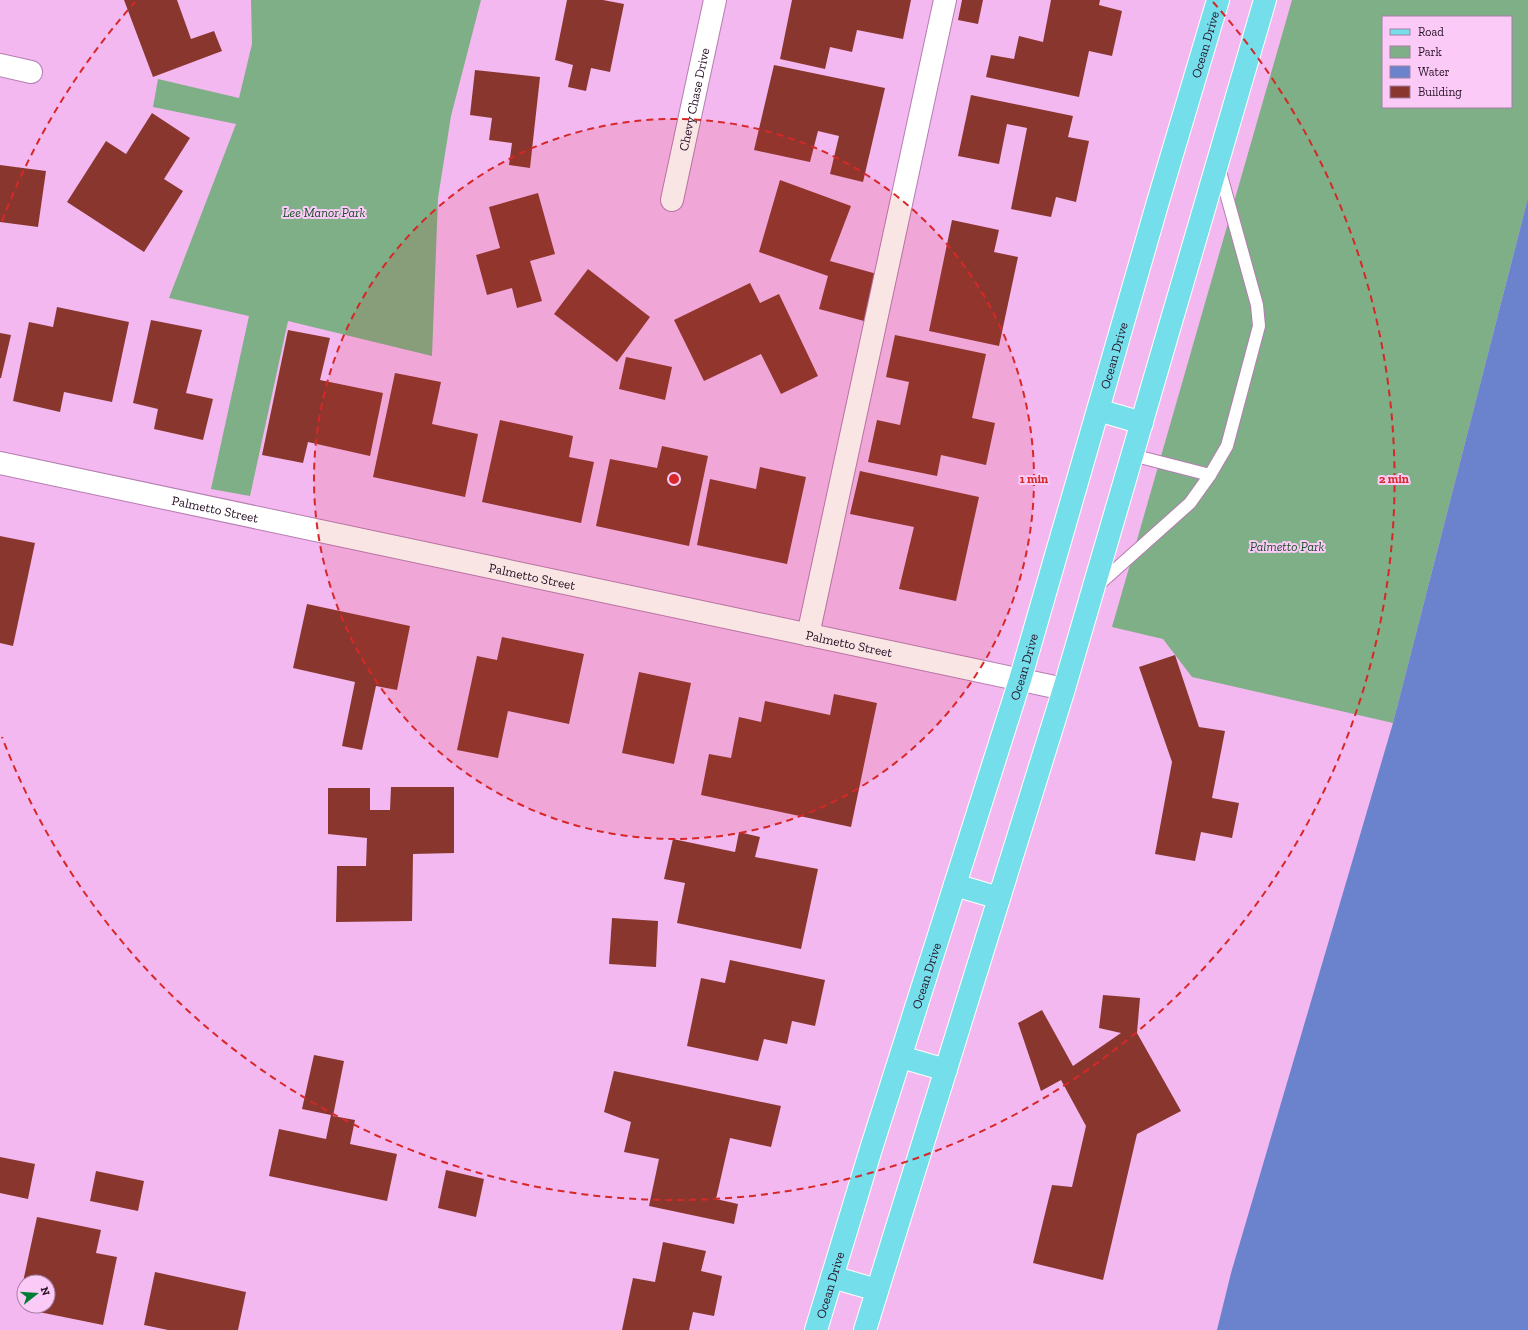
<svg xmlns="http://www.w3.org/2000/svg" width="1528" height="1330" font-family="'Zilla Slab',serif">
<rect width="100%" height="100%" fill="#f4b8f0"/>
<g fill="#7eaf86" fill-rule="evenodd">
<path d="M251 0H481L451 116 438 198 432 356 288 321 250 496 211 489 249 316 169 298 236 124 153 107 158 79 239 98 252 44Z"/>
<path d="M1292 0H1528V198L1393 723 1192 677 1163 639 1112 627ZM1383 17H1511V107H1383Z"/>
</g>
<path fill="#6b83cc" d="M1528 198V1330H1217L1231 1273 1393 723Z"/>
<g fill="#89372e">
<path d="M124 0H177L191 39 214 31 222 51 153 77Z"/>
<path d="M567 0H603L624 4 610 72 591 68 586 91 568 87 573 65 555 60Z"/>
<path d="M792 0H911L903 39 857 30 852 52 830 47 825 69 780 59Z"/>
<path d="M962 0H983L978 24 958 20Z"/>
<path d="M1051 0H1100L1099 5 1122 11 1112 56 1089 51 1079 97 986 77 991 55 1014 59 1019 36 1043 42Z"/>
<path d="M774 65 885 88 863 182 830 174 839 136 818 131 810 162 754 150Z"/>
<path d="M475 70 540 77 530 168 509 165 512 143 489 140 492 118 470 115Z"/>
<path d="M971 95 1073 116 1068 137 1089 141 1076 202 1056 197 1051 217 1011 209 1027 128 1007 124 999 164 958 156Z"/>
<path d="M152 113 190 138 164 179 183 191 144 252 67 202 106 141 126 154Z"/>
<path d="M0 165 46 171 38 227 0 222Z"/>
<path d="M780 180 851 206 830 261 877 274 864 321 819 309 828 276 759 252Z"/>
<path d="M538 193 555 254 530 261 542 301 517 308 512 288 487 295 476 255 500 248 489 207Z"/>
<path d="M952 220 999 230 994 252 1018 257 999 346 929 331Z"/>
<path d="M588 269 650 317 617 362 554 314Z"/>
<path d="M750 283 760 303 779 294 818 376 781 394 761 354 704 381 674 320Z"/>
<path d="M57 307 129 322 112 402 64 392 60 412 13 401 29 322 53 327Z"/>
<path d="M151 320 202 330 186 393 213 399 203 440 154 429 158 409 133 403Z"/>
<path d="M288 330 330 338 320 380 383 393 370 456 308 442 303 463 262 455Z"/>
<path d="M0 333 11 335 1 378H0Z"/>
<path d="M895 335 986 354 972 418 995 423 986 465 941 455 937 476 868 462 877 420 900 425 909 382 886 377Z"/>
<path d="M626 357 672 367 665 400 619 389Z"/>
<path d="M395 373 441 382 432 424 478 434 465 497 373 477Z"/>
<path d="M500 420 573 436 569 457 594 462 581 523 482 502Z"/>
<path d="M662 446 708 456 689 546 596 526 610 459 657 468Z"/>
<path d="M760 467 806 477 787 564 697 545 710 479 756 489Z"/>
<path d="M860 471 979 497 956 601 899 589 914 527 850 514Z"/>
<path d="M0 536 35 543 13 646 0 643Z"/>
<path d="M307 604 410 626 397 690 376 686 362 750 342 746 355 682 293 668Z"/>
<path d="M502 637 584 654 569 724 508 711 498 758 457 750 477 656 497 660Z"/>
<path d="M1175 655 1199 727 1225 731 1212 798 1239 803 1232 838 1201 832 1195 861 1155 854 1172 762 1139 667Z"/>
<path d="M639 672 691 683 674 764 622 753Z"/>
<path d="M834 694 877 703 851 827 701 795 709 754 731 758 739 717 761 722 765 701 830 715Z"/>
<path d="M391 787H454V853L413 854 412 921 336 922 337 866H366L367 838 328 834V788H370V810H390Z"/>
<path d="M739 832 760 837 755 857 818 869 801 949 677 923 685 883 664 879 673 839 735 852Z"/>
<path d="M612 918 658 921 656 967 609 964Z"/>
<path d="M730 960 825 980 815 1026 792 1021 787 1044 764 1039 758 1061 687 1046 701 978 725 983Z"/>
<path d="M1103 995 1140 998 1137 1033 1181 1111 1137 1134 1103 1280 1033 1263 1052 1185 1072 1187 1086 1126 1061 1080 1041 1091 1018 1023 1042 1010 1073 1066 1121 1033 1099 1028Z"/>
<path d="M314 1055 344 1061 333 1116 355 1120 350 1144 397 1154 387 1201 269 1176 279 1129 326 1139 331 1115 302 1109Z"/>
<path d="M614 1071 781 1106 771 1147 730 1138 716 1199 738 1204 734 1224 649 1206 659 1159 624 1152 631 1122 604 1112Z"/>
<path d="M0 1157 35 1164 28 1199 0 1193Z"/>
<path d="M446 1170 484 1179 476 1217 438 1208Z"/>
<path d="M96 1171 144 1181 138 1211 90 1201Z"/>
<path d="M37 1217 101 1230 96 1253 117 1257 103 1325 39 1312 41 1306H48V1282H23Z"/>
<path d="M663 1242 706 1251 701 1271 722 1276 714 1316 693 1312 689 1330H622L633 1278 655 1282Z"/>
<path d="M155 1272 246 1292 238 1330H168L144 1325Z"/>
</g>
<g fill="none" stroke-linecap="round" stroke-linejoin="round">
<g stroke="#b57db1" stroke-width="14">
<g id="service">
<path d="M1132 455 1210 475"/>
<path d="M1097 586 1190 503 1210 475 1227 446 1259 326 1257 305 1219 168"/>
</g>
</g>
<g stroke="#b57db1" stroke-width="24">
<g id="minor">
<path d="M0 65 31 72"/>
<path id="s1" d="M672 200 715 0"/>
<path id="s2" d="M0 463 1064 689"/>
<path d="M808 635 945 0"/>
</g>
</g>
<g stroke="#fff" stroke-width="24">
<g id="primary">
<path d="M1098 410 1142 423"/>
<path d="M955 885 999 898"/>
<path d="M901 1057 946 1070"/>
<path d="M832 1277 877 1290"/>
<path id="s3" d="M816 1330 871 1149 1020 680 1157 205 1218 0"/>
<path d="M865 1330 1064 689 1265 0"/>
</g>
</g>
<use href="#service" stroke="#fff" stroke-width="12"/>
<use href="#minor" stroke="#fff" stroke-width="22"/>
<use href="#primary" stroke="#74deeb" stroke-width="22"/>
</g>
<circle cx="674" cy="479" r="360" fill="#d62828" fill-opacity=".12"/>
<g fill="none" stroke="#d62828" stroke-width="2" stroke-dasharray="7 5">
<circle cx="674" cy="479" r="360"/>
<path d="M2 221A720 720 0 0 1 135 2M1213 2A720 720 0 1 1 2 737"/>
</g>
<g text-anchor="middle" stroke-width="4" stroke-linejoin="round" paint-order="stroke">
<g font-size="13" fill="#271126" stroke="#fbcaf7">
<text dy="5" stroke="none"><textPath href="#s3" startOffset="1343">Ocean Drive</textPath></text>
<text dy="5" stroke="none"><textPath href="#s1" startOffset="103">Chevy Chase Drive</textPath></text>
<text dy="5" stroke="none"><textPath href="#s3" startOffset="1019">Ocean Drive</textPath></text>
<text dy="5" stroke="none"><textPath href="#s2" startOffset="220">Palmetto Street</textPath></text>
<text dy="5" stroke="none"><textPath href="#s2" startOffset="544">Palmetto Street</textPath></text>
<text dy="5" stroke="none"><textPath href="#s2" startOffset="868">Palmetto Street</textPath></text>
<text dy="5" stroke="none"><textPath href="#s3" startOffset="695">Ocean Drive</textPath></text>
<text dy="5" stroke="none"><textPath href="#s3" startOffset="371">Ocean Drive</textPath></text>
<text dy="5" stroke="none"><textPath href="#s3" startOffset="47">Ocean Drive</textPath></text>
</g>
<g font-size="13" font-style="italic" fill="#194e26" stroke="#fbcaf7">
<text x="324" y="217">Lee Manor Park</text>
<text x="1287" y="551">Palmetto Park</text>
</g>
</g>
<circle cx="674" cy="479" r="6" fill="#d62828" stroke="#fbcaf7" stroke-width="2"/>
<g font-size="12" text-anchor="middle" font-weight="bold" fill="#d62828" stroke="#fbcaf7" stroke-width="4" stroke-linejoin="round" paint-order="stroke">
<text x="1034" y="483">1 min</text>
<text x="1394" y="483">2 min</text>
</g>
<rect x="1382" y="16" width="130" height="92" fill="#fbcaf7" stroke="#a680a3"/>
<rect x="1390" y="29" width="20" height="6" fill="#74deeb" stroke="#a680a3"/>
<text x="1418" y="36" font-size="12" fill="#271126">Road</text>
<rect x="1390" y="46" width="20" height="12" fill="#7eaf86" stroke="#a680a3"/>
<text x="1418" y="56" font-size="12" fill="#271126">Park</text>
<rect x="1390" y="66" width="20" height="12" fill="#6b83cc" stroke="#a680a3"/>
<text x="1418" y="76" font-size="12" fill="#271126">Water</text>
<rect x="1390" y="86" width="20" height="12" fill="#89372e" stroke="#a680a3"/>
<text x="1418" y="96" font-size="12" fill="#271126">Building</text>
<g transform="translate(36 1294) rotate(73)"><circle r="19" fill="#fbcaf7" stroke="#a680a3"/>
<path d="M0-3L7 15L0 10L-7 15Z" fill="#007c33"/>
<text y="-6" font-size="11" font-weight="bold" text-anchor="middle" fill="#271126">N</text>
</g>
</svg>
